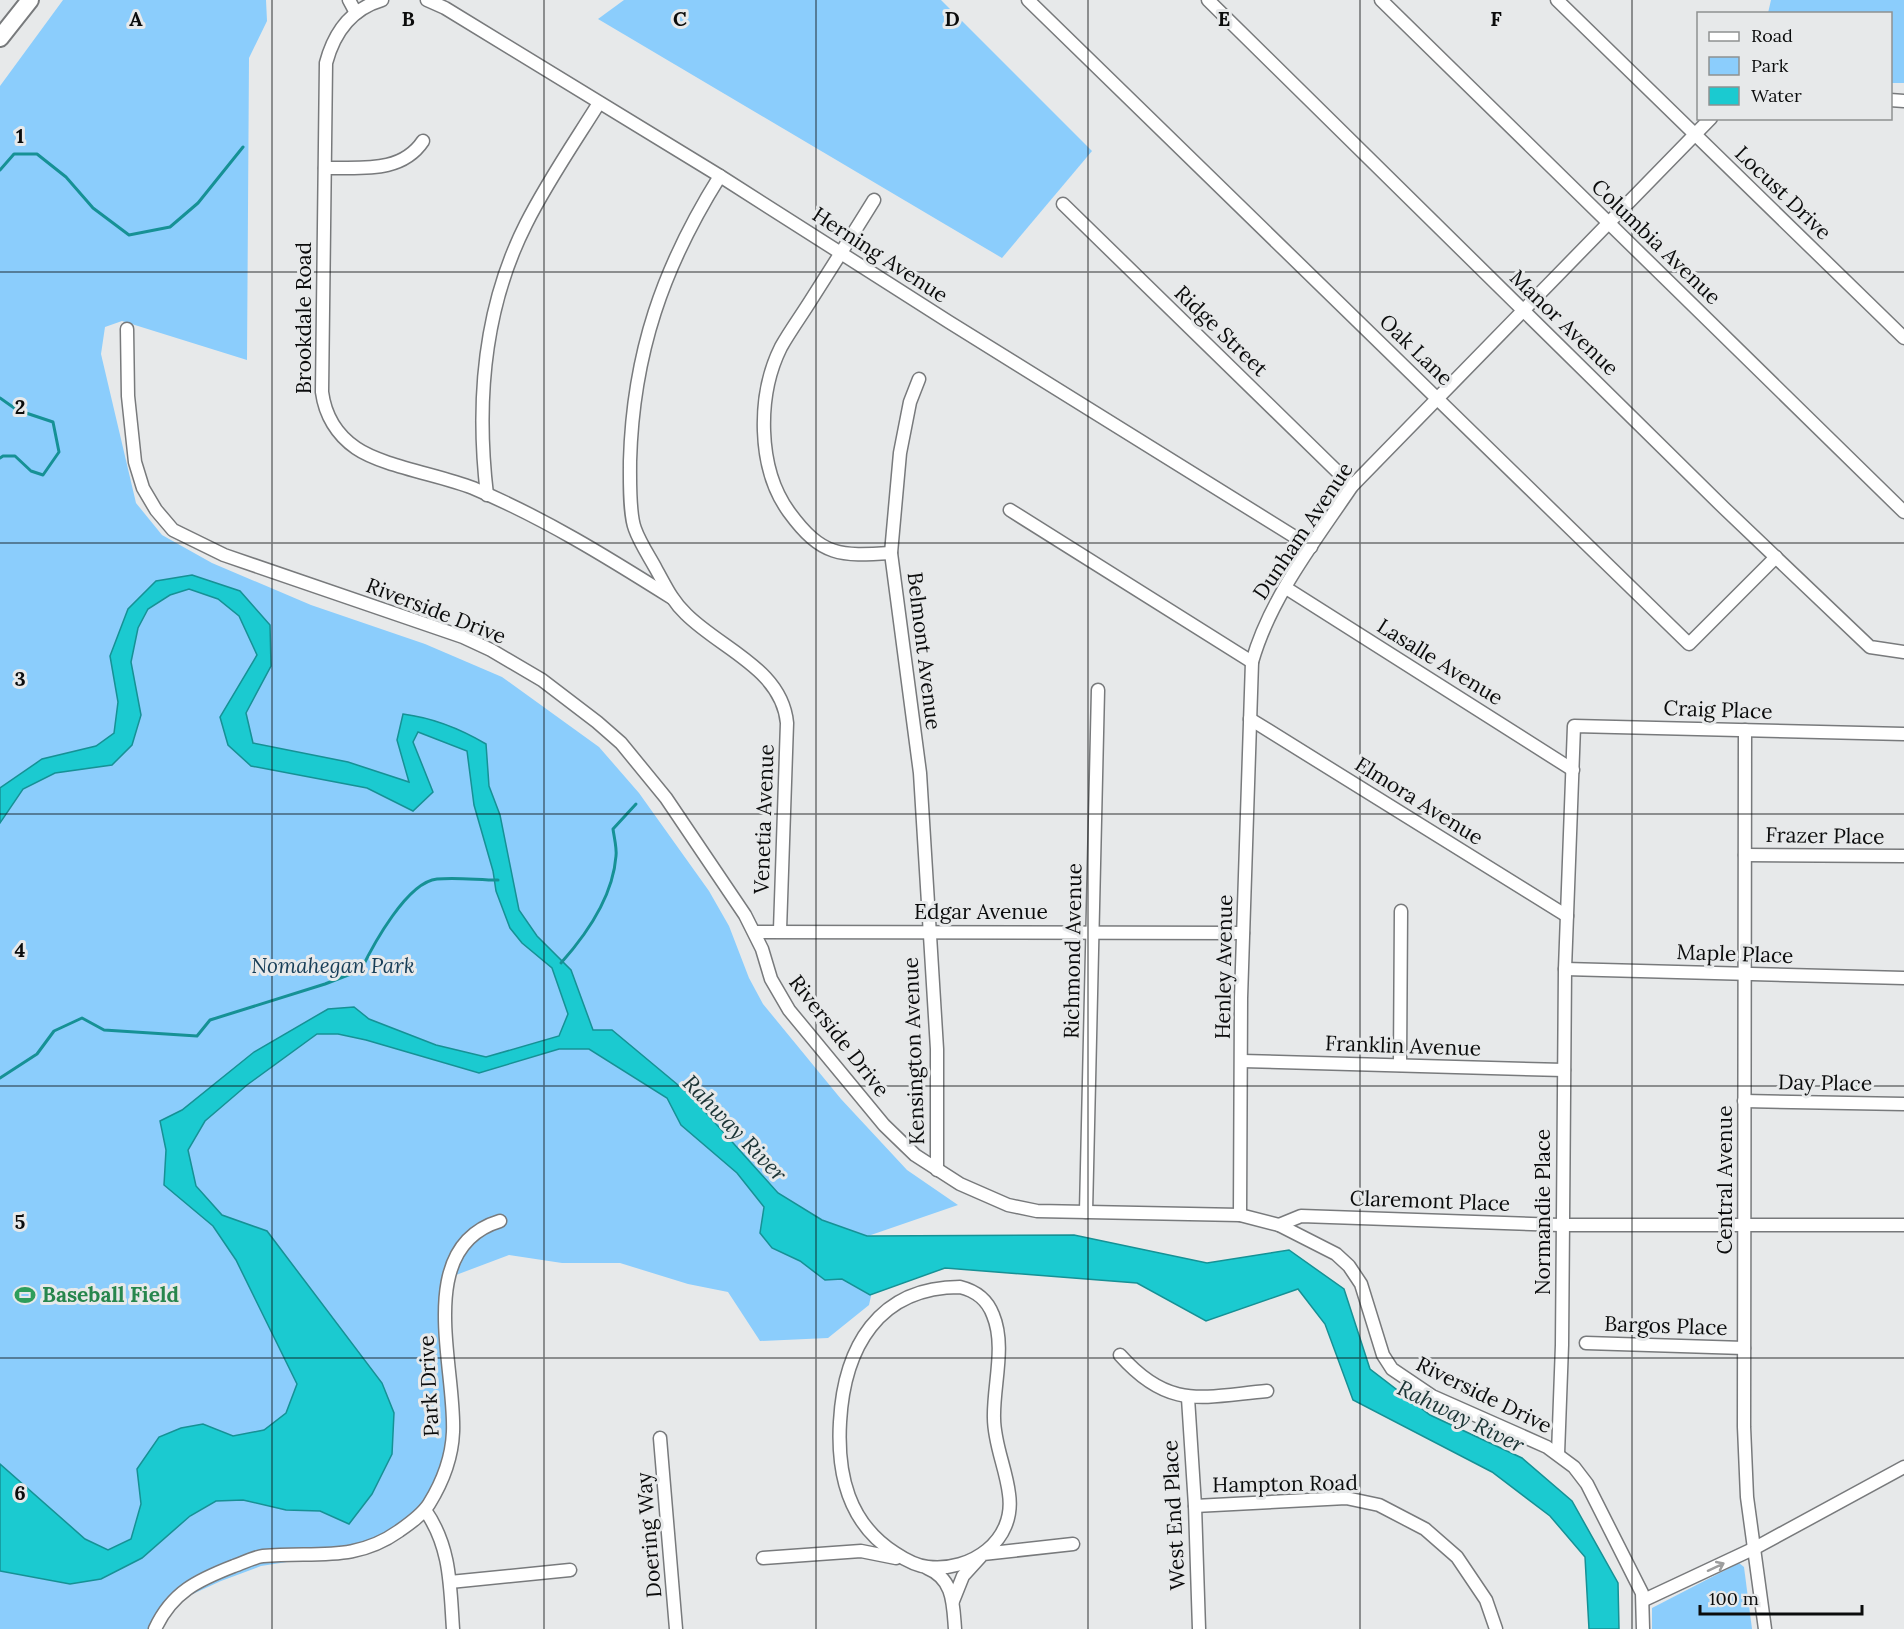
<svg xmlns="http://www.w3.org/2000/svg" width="1904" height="1629" font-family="Lora,serif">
<rect width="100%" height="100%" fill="#e7e9ea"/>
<g fill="#8bcdfc">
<path d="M63 0H266L267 21 249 58 247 360 122 321 105 327 101 354 136 503 162 535 212 563 311 605 425 644 502 677 599 747 639 793 709 891 729 926 749 978 763 1004 841 1099 907 1170 958 1205 868 1236 871 1296 869 1305 828 1338 760 1341 728 1292 688 1284 620 1263H562L509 1255 448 1278 452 1406 442 1477 405 1527 339 1554 261 1566 221 1581 184 1598 158 1629H0V86Z"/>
<path d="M624 0H941L1092 151 1002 258 598 19Z"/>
<path d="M1771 0H1904V83H1891L1890 14 1768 13Z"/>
<path d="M1739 1563 1744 1567 1752 1629H1652V1608Z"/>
</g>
<path fill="#1bcad0" stroke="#169195" stroke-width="1.5" d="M192 575 240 591 270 625 271 666 246 713 253 743 348 762 409 782 397 740 403 714C434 718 459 728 486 744L489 786 500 815 519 910 537 936 571 970 593 1030H612L690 1095 778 1193 822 1220 867 1236 1074 1235 1207 1263 1289 1250 1344 1289 1370 1369 1430 1415 1522 1458 1572 1501 1618 1583 1619 1629H1589L1585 1557 1550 1516 1492 1472 1353 1400 1325 1324 1298 1289 1206 1321 1137 1283 945 1268 870 1295 842 1279 825 1280 800 1261 772 1248 760 1233 764 1207 737 1173 681 1125 667 1098 589 1049H559L479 1073 366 1040 338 1034H317L247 1085 205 1121 188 1150 196 1186 222 1215 267 1231 382 1383 394 1413 392 1454 372 1494 349 1524 320 1511 286 1510 243 1500 216 1501 190 1516 142 1558 101 1579 70 1584 0 1571V1464L85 1539 108 1550 131 1539 141 1504 137 1469 159 1437 181 1428 203 1424 233 1436 264 1430 286 1413 297 1384 236 1260 213 1226 164 1185 166 1150 160 1121 182 1110 254 1052 328 1009 354 1007 369 1019 436 1045 486 1057 559 1036 568 1014 552 968 522 943 510 928 496 891 493 871 474 805 467 751 418 732 413 742 433 792 413 811 367 788 251 766 228 745 220 717 257 655 239 616 218 599 189 589 170 595 148 609 138 628 131 662 141 715 132 745 112 765 55 773 23 789 0 823V788L42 759 96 746 114 733 118 702 110 656 128 609 156 581Z"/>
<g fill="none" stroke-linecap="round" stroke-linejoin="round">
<g stroke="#169195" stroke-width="3">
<path d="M0 170 14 154H37L66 177 93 208 129 235 170 227 198 203 243 147"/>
<path d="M0 398 17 410 53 422 59 452 43 475 31 471 15 456H3L0 458"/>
<path d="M561 963C586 935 613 896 616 856 617 848 614 837 613 829L636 804"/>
<path d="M0 1078 37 1054 54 1031 82 1018 104 1030 197 1036 210 1020 325 984 361 970C373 945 407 882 437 879 457 877 478 880 498 880"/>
</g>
<g stroke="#787a7c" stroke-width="15">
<g id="minor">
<path d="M349 0 356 13"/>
<path d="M382 0C351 9 334 33 326 63L322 392C325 415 337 435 356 448 382 466 440 475 473 488 544 518 607 557 672 598"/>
<path d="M427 0 445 8 720 176 949 322 1311 547"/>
<path d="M1028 0 1689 644 1776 557"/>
<path d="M1208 0 1724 508 1870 647 1904 652"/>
<path d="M1381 0 1904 512"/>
<path d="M1557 0 1904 338"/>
<path d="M1890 100 1904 101"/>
<path d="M325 168C360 167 401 174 423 141"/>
<path d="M720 176C663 267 633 353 630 461 630 478 629 514 635 529 640 543 649 556 656 569 665 585 672 601 686 614 721 649 782 669 787 723L780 930"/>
<path d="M874 200C853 234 832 267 811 300 801 316 790 331 781 347 757 395 757 468 789 512 822 557 840 556 891 553"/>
<path d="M1063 204 1352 486"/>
<path d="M127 329 128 396 135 462 143 488 156 510 173 530 224 555 463 637 491 650 542 680 597 722 621 743 666 798 745 915 762 949 771 979 789 1010 884 1125 915 1155 960 1184 1008 1205 1037 1211 1240 1215 1279 1225 1336 1254 1349 1266 1361 1284 1383 1355 1392 1369 1432 1396 1547 1447 1574 1467 1587 1484 1642 1593 1643 1629"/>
<path d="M919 379 910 402 900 453 891 553 920 773 937 1049V1170"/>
<path d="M487 495C476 402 483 309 526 224 547 182 574 143 599 103"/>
<path d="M1010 510 1252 662"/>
<path d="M1286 588 1573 770"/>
<path d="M1250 719 1567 916"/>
<path d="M1745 730 1744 1427 1747 1497 1765 1629"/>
<path d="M1745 855 1904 856"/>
<path d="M755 932 1243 933"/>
<path d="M1565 969 1904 978"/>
<path d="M1242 1061 1564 1070"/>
<path d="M1400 1065 1401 911"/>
<path d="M1744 1101 1904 1104"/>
<path d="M1086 1212 1098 690"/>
<path d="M1240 1215 1241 998 1252 662C1270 598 1315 541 1352 486L1711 118"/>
<path d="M1279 1225 1301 1216 1560 1225H1904"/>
<path d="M960 1287C976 1291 987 1299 993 1315 1006 1346 993 1386 994 1418 994 1444 1006 1468 1009 1494 1016 1541 971 1572 928 1567 916 1566 904 1559 895 1553 848 1523 837 1474 840 1422 844 1348 878 1287 960 1287Z"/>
<path d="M1586 1343 1744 1348"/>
<path d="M1120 1355C1169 1410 1201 1397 1267 1391"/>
<path d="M1188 1398 1195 1506 1199 1629"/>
<path d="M660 1438 676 1629"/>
<path d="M1558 1454 1562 1345 1565 969 1574 726 1904 734"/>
<path d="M1195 1506 1346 1498 1379 1505 1425 1529 1457 1557 1486 1600 1496 1629"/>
<path d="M425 1510C451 1547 450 1586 453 1629"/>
<path d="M763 1558 861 1551 896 1558"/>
<path d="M927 1568C954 1579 953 1604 955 1629"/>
<path d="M450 1582 570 1570"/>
<path d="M1644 1600 1755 1548 1904 1467"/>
<path d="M953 1601 963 1576 983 1554 1073 1544"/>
<path d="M155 1629C172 1592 198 1580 234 1566 243 1563 254 1557 263 1556 314 1551 354 1563 399 1531 409 1524 422 1515 429 1504 442 1483 452 1457 453 1432 456 1367 413 1247 500 1221"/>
</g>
</g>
<g stroke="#787a7c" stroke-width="20">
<path id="major" d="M0 38 30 0"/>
</g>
<use href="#minor" stroke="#fff" stroke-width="12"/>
<use href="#major" stroke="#fff" stroke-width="16"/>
</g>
<defs><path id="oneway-shaft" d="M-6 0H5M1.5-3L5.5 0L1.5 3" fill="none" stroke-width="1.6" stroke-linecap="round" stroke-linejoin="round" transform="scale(1.5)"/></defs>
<use stroke="#9d9e9e" href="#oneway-shaft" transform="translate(1716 1567) rotate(-25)"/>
<path fill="none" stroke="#0b0c0c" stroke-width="1.5" stroke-opacity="0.55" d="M272 0V1629M544 0V1629M816 0V1629M1088 0V1629M1360 0V1629M1632 0V1629M0 272H1904M0 543H1904M0 814H1904M0 1086H1904M0 1358H1904"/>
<defs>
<g id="stadium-bare" transform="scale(1.62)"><path d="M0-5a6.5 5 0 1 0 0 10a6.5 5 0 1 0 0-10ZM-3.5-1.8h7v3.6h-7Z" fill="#2e9e5b" stroke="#e7e9ea" stroke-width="2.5" paint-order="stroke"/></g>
</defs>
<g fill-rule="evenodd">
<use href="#stadium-bare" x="25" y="1295"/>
</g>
<g text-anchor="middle" stroke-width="6" stroke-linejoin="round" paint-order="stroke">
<g font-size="21" fill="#0b0c0c" stroke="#e7e9ea">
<text transform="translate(1783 193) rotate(44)" y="7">Locust Drive</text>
<text transform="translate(1656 242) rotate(44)" y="7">Columbia Avenue</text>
<text transform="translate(880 255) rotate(33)" y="7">Herning Avenue</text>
<text transform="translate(304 318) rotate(-90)" y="7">Brookdale Road</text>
<text transform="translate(1564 323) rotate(44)" y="7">Manor Avenue</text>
<text transform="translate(1221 331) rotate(44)" y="7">Ridge Street</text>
<text transform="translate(1416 350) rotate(44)" y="7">Oak Lane</text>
<text transform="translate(1303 531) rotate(-56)" y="7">Dunham Avenue</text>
<text transform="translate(436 611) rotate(21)" y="7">Riverside Drive</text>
<text transform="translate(924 651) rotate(83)" y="7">Belmont Avenue</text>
<text transform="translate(1440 662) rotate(32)" y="7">Lasalle Avenue</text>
<text transform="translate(1718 710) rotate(2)" y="7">Craig Place</text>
<text transform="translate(1419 801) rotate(32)" y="7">Elmora Avenue</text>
<text transform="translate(764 819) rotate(-88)" y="7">Venetia Avenue</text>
<text transform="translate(1825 836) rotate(1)" y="7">Frazer Place</text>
<text x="981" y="919">Edgar Avenue</text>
<text transform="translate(1073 951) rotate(-89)" y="7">Richmond Avenue</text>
<text transform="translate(1735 954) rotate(2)" y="7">Maple Place</text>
<text transform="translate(1224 967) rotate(-89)" y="7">Henley Avenue</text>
<text transform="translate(839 1036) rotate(52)" y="7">Riverside Drive</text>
<text transform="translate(1403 1046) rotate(2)" y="7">Franklin Avenue</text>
<text transform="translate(914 1051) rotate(-92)" y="7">Kensington Avenue</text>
<text transform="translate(1825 1083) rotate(1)" y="7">Day Place</text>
<text transform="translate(1725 1180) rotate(-90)" y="7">Central Avenue</text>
<text transform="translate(1430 1201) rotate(2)" y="7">Claremont Place</text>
<text transform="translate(1543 1212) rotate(-90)" y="7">Normandie Place</text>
<text transform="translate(1666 1326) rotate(2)" y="7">Bargos Place</text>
<text transform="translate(429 1386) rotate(-93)" y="7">Park Drive</text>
<text transform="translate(1484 1395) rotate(26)" y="7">Riverside Drive</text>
<text transform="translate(1285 1484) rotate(-1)" y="7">Hampton Road</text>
<text transform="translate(1174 1515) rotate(-93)" y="7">West End Place</text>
<text transform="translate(649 1535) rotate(-95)" y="7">Doering Way</text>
</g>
<g font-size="21" font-style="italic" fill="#163d57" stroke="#e7e9ea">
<text x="333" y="973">Nomahegan Park</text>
</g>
<g font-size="21" font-weight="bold" fill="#27864d" stroke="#e7e9ea" text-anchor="start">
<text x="42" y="1302">Baseball Field</text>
</g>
<g font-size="22" font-style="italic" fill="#1a3334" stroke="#e7e9ea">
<text transform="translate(735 1128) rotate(46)" y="8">Rahway River</text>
<text transform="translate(1461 1416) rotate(26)" y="8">Rahway River</text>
</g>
</g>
<g font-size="20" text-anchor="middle" font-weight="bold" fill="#0b0c0c" stroke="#e7e9ea" stroke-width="6" stroke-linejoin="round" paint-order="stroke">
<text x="136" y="26">A</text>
<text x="408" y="26">B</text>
<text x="680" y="26">C</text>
<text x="952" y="26">D</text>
<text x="1224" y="26">E</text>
<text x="1496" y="26">F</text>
<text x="20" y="143">1</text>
<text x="20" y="414">2</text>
<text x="20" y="686">3</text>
<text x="20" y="957">4</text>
<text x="20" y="1229">5</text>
<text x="20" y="1500">6</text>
</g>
<rect x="1697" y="12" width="195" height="108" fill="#e7e9ea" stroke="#8f9191" stroke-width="1.5"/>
<rect x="1709" y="32" width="30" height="9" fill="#ffffff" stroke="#8f9191" stroke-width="1.5"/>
<text x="1751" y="42" font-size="18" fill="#0b0c0c">Road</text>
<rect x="1709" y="57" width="30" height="18" fill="#8bcdfc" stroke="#8f9191" stroke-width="1.5"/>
<text x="1751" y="72" font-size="18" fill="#0b0c0c">Park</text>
<rect x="1709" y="87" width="30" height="18" fill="#1bcad0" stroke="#8f9191" stroke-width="1.5"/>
<text x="1751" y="102" font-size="18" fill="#0b0c0c">Water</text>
<path d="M1700 1605v9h162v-9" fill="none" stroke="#0b0c0c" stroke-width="3"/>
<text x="1709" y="1605" font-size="18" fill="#0b0c0c" stroke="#e7e9ea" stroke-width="4.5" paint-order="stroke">100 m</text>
</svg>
